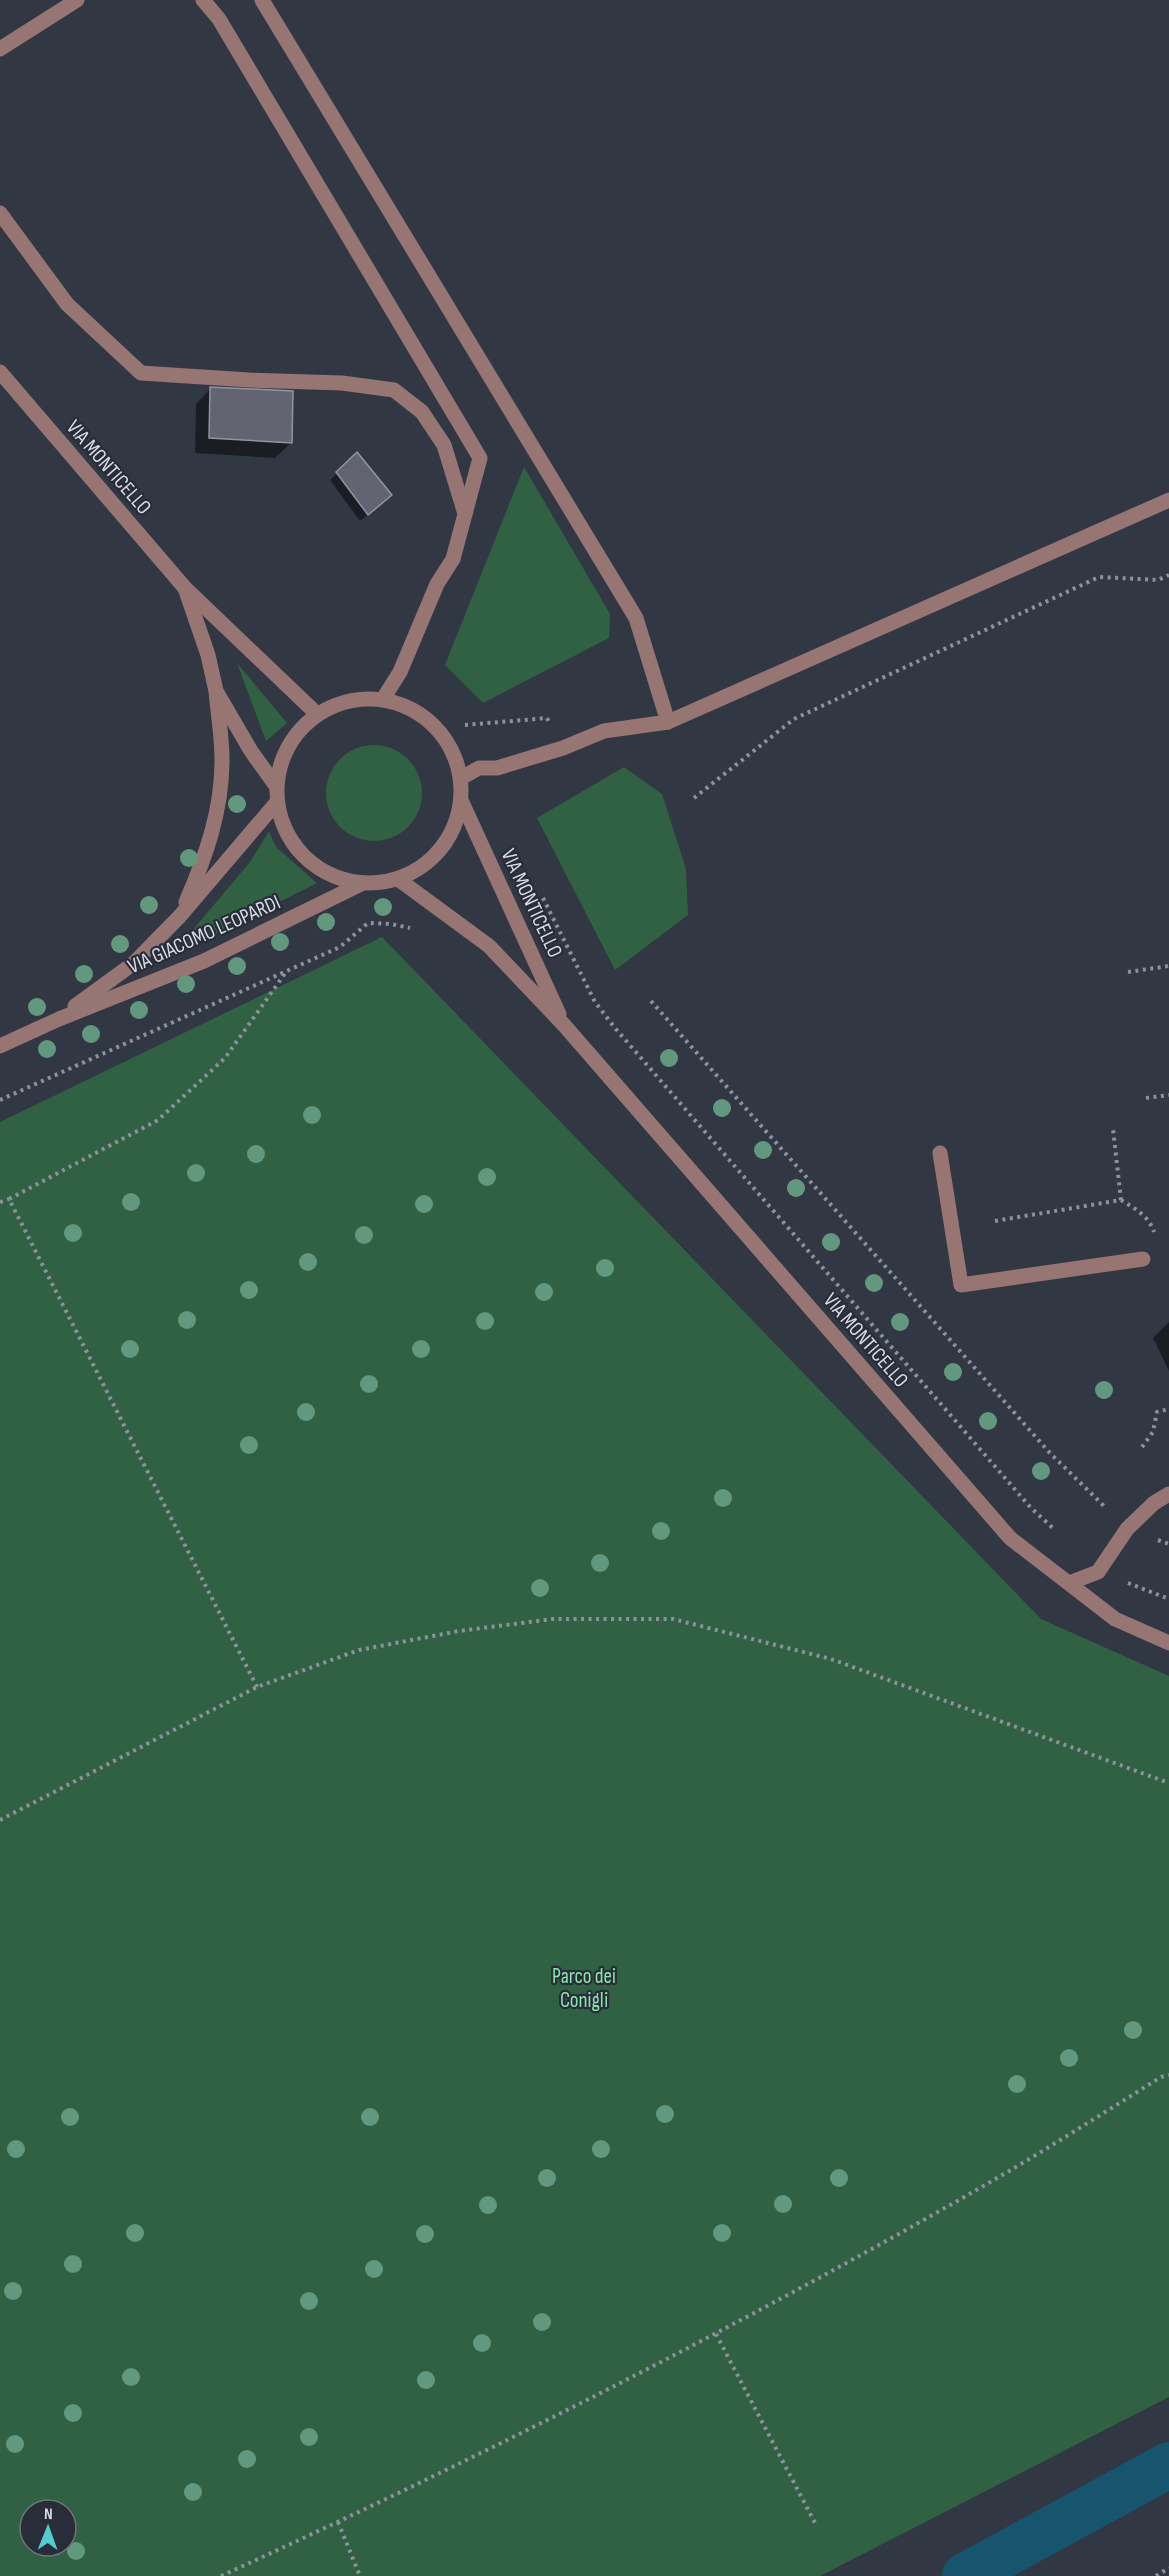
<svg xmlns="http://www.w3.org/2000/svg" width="1169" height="2576" font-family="'Sofia Sans Condensed',sans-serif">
<rect width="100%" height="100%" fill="#323744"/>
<g fill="#306142" fill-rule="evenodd">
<path d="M524 467 610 614 609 638 483 703 445 665Z"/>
<path d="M237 663 287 723 266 741Z"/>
<circle cx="374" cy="793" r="48"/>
<path d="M624 767 662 794 686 869 688 915 615 970 537 818Z"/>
<path d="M269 831 276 847 317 883 170 957 250 862Z"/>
<path d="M382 937 1041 1619 1169 1676V2397L820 2576H0V1122ZM30 2510H66V2546H30Z"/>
</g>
<g fill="#0007">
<path d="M211 388 291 443 275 458 195 453 196 404Z"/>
<path d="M357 455 383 502 360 521 330 480Z"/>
<path d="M1169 1322V1371L1153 1338Z"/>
</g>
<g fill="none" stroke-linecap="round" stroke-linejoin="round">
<path stroke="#17546e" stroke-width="46" d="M965 2576 1169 2465"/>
</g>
<g fill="#626472" stroke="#9294a3" stroke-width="1.5">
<path d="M210 387 293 391 292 443 209 438Z"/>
<path d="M357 452 392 495 368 515 336 472Z"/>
</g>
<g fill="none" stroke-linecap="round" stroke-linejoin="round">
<g stroke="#8d919c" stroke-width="4" stroke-dasharray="3 4.5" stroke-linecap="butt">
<path d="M465 725 547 718 549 722"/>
<path d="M694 798 794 719 1099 577 1158 580 1169 575"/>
<path d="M543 898 595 1002 615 1028 1031 1508 1055 1530"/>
<path d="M1128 972 1169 966"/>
<path d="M651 1001 1049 1452 1105 1507"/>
<path d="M1146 1098 1169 1095"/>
<path d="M0 1100 340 947 368 923 391 924 410 928"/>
<path d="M1121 1200C1134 1208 1149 1216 1154 1232"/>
<path d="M0 1202 9 1199"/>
<path d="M995 1221 1121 1200 1113 1129"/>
<path d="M1142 1447 1153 1432 1157 1412 1169 1409"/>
<path d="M1158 1540 1169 1544"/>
<path d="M1128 1583 1169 1599"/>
<path d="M257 1687 9 1199 158 1120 225 1058 286 972"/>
<path d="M0 1820 257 1687 359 1650 459 1631 553 1619H673L831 1659 1169 1783"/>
<path d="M716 2334 815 2523"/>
<path d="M338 2522 360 2576"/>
<path d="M221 2576C484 2456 742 2325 992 2181 1049 2148 1105 2112 1161 2077L1169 2075"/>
<path d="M1156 2576 1169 2568"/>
</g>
<g stroke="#967572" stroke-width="15">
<path d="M203 0 219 19 480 458 453 559 437 584 400 672 383 699"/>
<path d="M262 0 636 618 668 722"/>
<path d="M0 49 77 0"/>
<path d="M0 213 67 304 141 373 249 380 342 383 394 390 422 412 444 445 465 514"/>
<path d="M0 372 185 588 317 714"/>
<path d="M186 591 208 655 216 691 251 751 276 786"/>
<circle cx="369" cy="791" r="92"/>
<path d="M461 778 479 768H497L563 748 604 731 668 722 1169 500"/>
<path d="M461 800 559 1014"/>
<path d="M398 879 489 946 564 1025 1010 1538 1115 1619 1169 1643"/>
<path d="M186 902C206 856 222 811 222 760 222 737 218 714 216 691"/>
<path d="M75 1006 134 963 180 916 277 802"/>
<path d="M0 1046 59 1019 204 961 363 883"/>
<path d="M940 1153 961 1285 1143 1259"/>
<path d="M1069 1583 1098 1572 1127 1529 1154 1503 1169 1494"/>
</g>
</g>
<g fill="#62987d">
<circle cx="237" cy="804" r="9"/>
<circle cx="189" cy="858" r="9"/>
<circle cx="149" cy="905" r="9"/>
<circle cx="383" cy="907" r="9"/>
<circle cx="326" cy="922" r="9"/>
<circle cx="280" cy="942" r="9"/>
<circle cx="120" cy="944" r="9"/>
<circle cx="237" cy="966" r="9"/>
<circle cx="84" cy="974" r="9"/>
<circle cx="186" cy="984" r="9"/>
<circle cx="37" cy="1007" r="9"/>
<circle cx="139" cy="1010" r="9"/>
<circle cx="91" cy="1034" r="9"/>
<circle cx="47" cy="1049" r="9"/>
<circle cx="669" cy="1058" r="9"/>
<circle cx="722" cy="1108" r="9"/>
<circle cx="312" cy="1115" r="9"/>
<circle cx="763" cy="1150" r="9"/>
<circle cx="256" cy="1154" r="9"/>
<circle cx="196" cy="1173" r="9"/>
<circle cx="487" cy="1177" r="9"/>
<circle cx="796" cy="1188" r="9"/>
<circle cx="131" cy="1202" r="9"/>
<circle cx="424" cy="1204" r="9"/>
<circle cx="73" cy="1233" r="9"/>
<circle cx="364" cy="1235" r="9"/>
<circle cx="831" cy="1242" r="9"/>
<circle cx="308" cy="1262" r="9"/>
<circle cx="605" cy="1268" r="9"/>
<circle cx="874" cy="1283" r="9"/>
<circle cx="249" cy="1290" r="9"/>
<circle cx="544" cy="1292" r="9"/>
<circle cx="187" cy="1320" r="9"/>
<circle cx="485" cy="1321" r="9"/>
<circle cx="900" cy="1322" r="9"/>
<circle cx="130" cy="1349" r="9"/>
<circle cx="421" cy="1349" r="9"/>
<circle cx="953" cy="1372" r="9"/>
<circle cx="369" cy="1384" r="9"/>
<circle cx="1104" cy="1390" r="9"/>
<circle cx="306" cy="1412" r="9"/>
<circle cx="988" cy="1421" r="9"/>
<circle cx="249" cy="1445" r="9"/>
<circle cx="1041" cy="1471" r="9"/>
<circle cx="723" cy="1498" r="9"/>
<circle cx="661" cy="1531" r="9"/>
<circle cx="600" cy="1563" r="9"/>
<circle cx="540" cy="1588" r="9"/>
<circle cx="1133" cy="2030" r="9"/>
<circle cx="1069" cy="2058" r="9"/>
<circle cx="1017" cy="2084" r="9"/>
<circle cx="665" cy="2114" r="9"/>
<circle cx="70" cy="2117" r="9"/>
<circle cx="370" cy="2117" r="9"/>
<circle cx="16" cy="2149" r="9"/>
<circle cx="601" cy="2149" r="9"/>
<circle cx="547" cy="2178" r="9"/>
<circle cx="839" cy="2178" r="9"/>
<circle cx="783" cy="2204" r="9"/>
<circle cx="488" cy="2205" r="9"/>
<circle cx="135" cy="2233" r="9"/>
<circle cx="722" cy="2233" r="9"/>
<circle cx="425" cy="2234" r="9"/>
<circle cx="73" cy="2264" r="9"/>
<circle cx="374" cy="2269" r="9"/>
<circle cx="13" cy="2291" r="9"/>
<circle cx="309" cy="2301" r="9"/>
<circle cx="542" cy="2322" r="9"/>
<circle cx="482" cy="2343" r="9"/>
<circle cx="131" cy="2377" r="9"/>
<circle cx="426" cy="2380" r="9"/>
<circle cx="73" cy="2413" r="9"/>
<circle cx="309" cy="2437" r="9"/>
<circle cx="15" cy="2444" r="9"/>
<circle cx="247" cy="2459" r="9"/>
<circle cx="193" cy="2492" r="9"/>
<circle cx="76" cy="2551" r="9"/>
</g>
<g text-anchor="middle" stroke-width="4.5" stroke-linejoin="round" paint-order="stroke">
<g font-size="21" fill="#dadde5" stroke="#282d39">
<text transform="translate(109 467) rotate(49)" y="7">VIA MONTICELLO</text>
<text transform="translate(532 903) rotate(65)" y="7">VIA MONTICELLO</text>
<text transform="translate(204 934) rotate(-24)" y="7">VIA GIACOMO LEOPARDI</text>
<text transform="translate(866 1340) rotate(49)" y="7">VIA MONTICELLO</text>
</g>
<g font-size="21" fill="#8ae7ab" stroke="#282d39">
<text x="584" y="1983">Parco dei<tspan x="584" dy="24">Conigli</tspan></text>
</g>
</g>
<g transform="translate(48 2528) rotate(1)"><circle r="28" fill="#282d39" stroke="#6f737e" stroke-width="1.5"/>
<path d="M0-4.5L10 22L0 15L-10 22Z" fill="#52cdce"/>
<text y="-9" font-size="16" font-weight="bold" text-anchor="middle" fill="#dadde5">N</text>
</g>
</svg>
